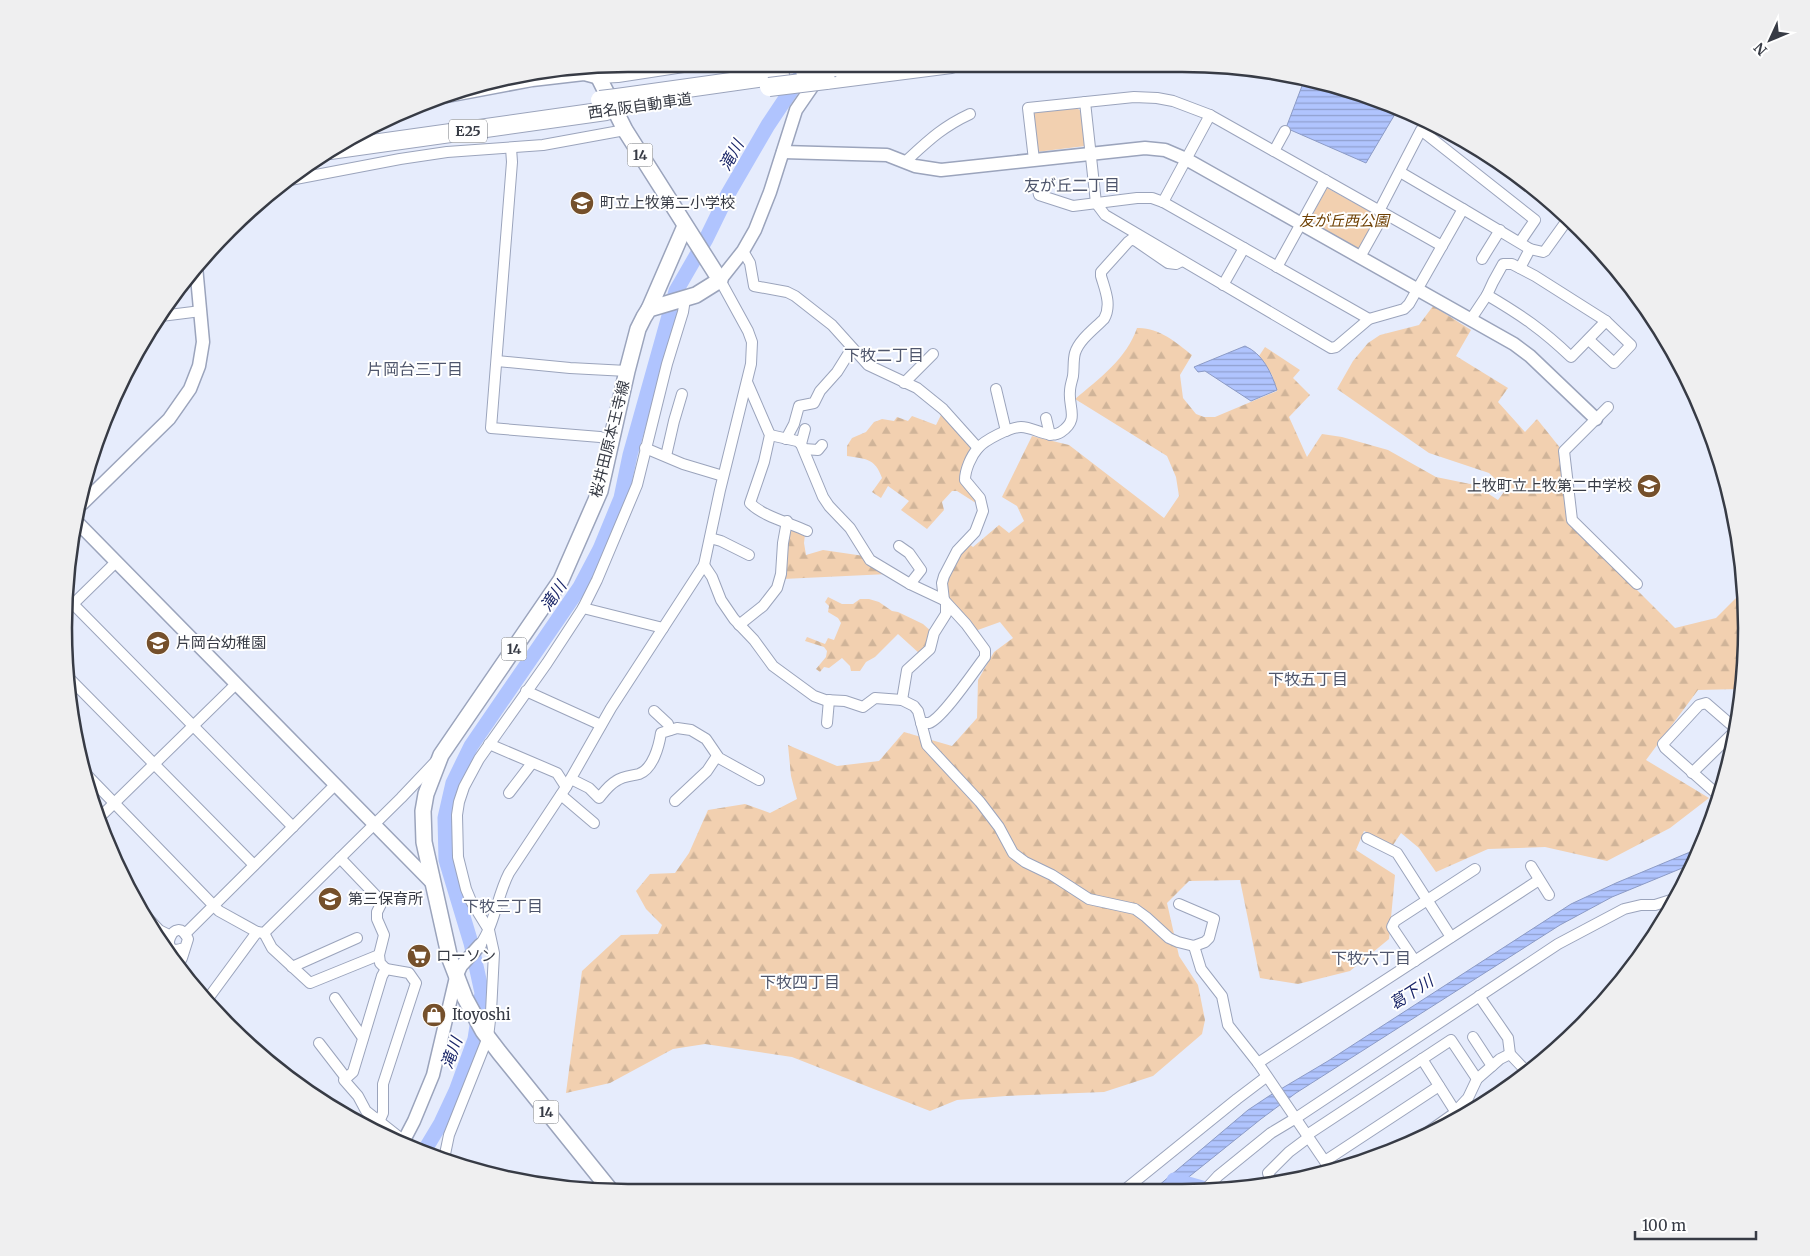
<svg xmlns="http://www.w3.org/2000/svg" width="1810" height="1256" font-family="Merriweather,'Noto Sans JP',serif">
<defs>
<pattern id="forest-firs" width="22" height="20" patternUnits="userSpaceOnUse" patternTransform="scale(1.25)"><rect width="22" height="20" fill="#f2d0b0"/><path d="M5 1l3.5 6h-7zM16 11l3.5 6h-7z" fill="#d0b499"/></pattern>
<pattern id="water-rules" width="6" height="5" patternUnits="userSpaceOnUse" patternTransform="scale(1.25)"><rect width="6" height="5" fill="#b0c4fe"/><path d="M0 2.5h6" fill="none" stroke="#90a0cf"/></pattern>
</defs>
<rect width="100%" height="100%" fill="#e6ecfc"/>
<g fill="url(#forest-firs)">
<path d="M1433 306 1471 330 1456 356 1508 388 1498 402 1525 432 1537 419 1561 449 1570 523 1675 628 1716 618 1743 591 1746 628 1740 689 1698 690 1646 760 1709 798 1670 828 1607 861 1545 847 1488 849 1436 872 1419 848 1401 833 1393 845 1364 831 1356 850 1395 875 1389 939 1350 971 1298 984 1260 978 1240 880 1189 881 1167 903 1179 956 1198 985 1205 1020 1202 1034 1153 1076 1104 1092 1006 1096 957 1100 930 1111 792 1057 705 1044 673 1049 610 1083 566 1093 582 971 621 935 658 934 662 925 646 909 636 891 650 874 675 873 689 853 708 810 745 804 770 813 797 799 791 776 788 745 837 766 879 761 904 732 952 746 977 718 978 680 994 652 1013 638 1000 622 975 631 952 605 947 592V579L955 567 957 556 969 544 973 547 999 525 1009 533 1024 521 1017 506 1002 497 1032 436 1069 445 1164 518 1179 496 1176 477 1167 456 1075 399C1099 379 1127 358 1137 328 1158 327 1176 342 1192 355L1180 375 1183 398 1196 414 1204 417H1215L1277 391 1272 375 1259 356 1265 347 1300 370 1293 378 1310 395 1289 417 1307 457 1322 434 1342 437 1388 450 1436 477 1475 485 1498 500 1506 489 1489 473 1429 453 1337 389 1353 361 1368 343 1380 335 1419 325Z"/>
<path d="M942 413 975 448 962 478 979 505 957 491H952L942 502 944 510 927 529 901 510 909 501 888 486 881 498 872 492 882 478C875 458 866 459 847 456V446L852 438 866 432 874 422 877 421 882 419 894 421 897 417 908 421 912 416 936 425Z"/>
<path d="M788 525 805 534 804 543 806 555 823 550 864 556 888 574 783 579Z"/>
<path d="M828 597 842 604H853L860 599H869L879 602 892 611 898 612 923 624 932 632 929 645 920 654 898 634 875 657 866 662 860 671H851L850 666 842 658 829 668 824 667 820 672 816 669 826 657 827 651 824 647 805 641 807 637 825 644 828 638 834 640 841 623 838 618 828 612 829 606 825 602Z"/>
</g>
<g fill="#f2d0b0">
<path d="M1073 105 1082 112 1085 146 1036 152 1031 110Z"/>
<path d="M1327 188 1380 217 1359 253 1307 225Z"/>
</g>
<g fill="url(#water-rules)" stroke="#8c9bc6">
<path d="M1305 78 1364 94 1398 109 1366 163 1286 128Z"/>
<path d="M1245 346C1263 354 1271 372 1277 390L1251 401 1205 371 1198 372 1194 367Z"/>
<path d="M1702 847 1692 864 1612 897 1560 925 1296 1093 1261 1119 1170 1192H1151L1248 1110 1269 1096 1328 1061 1571 904 1616 883Z"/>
</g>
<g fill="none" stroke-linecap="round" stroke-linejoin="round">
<g stroke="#b0c4fe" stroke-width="15">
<path d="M423 1153 441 1123 456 1091 475 1039 482 993 471 943 446 860 445 818 453 783 471 746 580 587 600 549 621 498 630 455 676 291 706 239 728 194 768 125 800 77"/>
<path d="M1174 1180 1209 1190"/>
</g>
<g stroke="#9ba4bc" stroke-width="12">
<g id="minor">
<path d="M599 78 618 77 703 64"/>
<path d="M1085 102 1096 203 1105 215 1331 348 1336 347 1369 319 1404 309 1409 304 1463 209 1530 249 1543 252 1545 251 1568 219"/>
<path d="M511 148 512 162 491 428 600 437 612 441"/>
<path d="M1274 151 1285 131"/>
<path d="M1034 160 1028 108 1134 97 1157 98 1173 101 1210 115 1442 246"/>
<path d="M905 162C928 141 942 127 970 114"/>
<path d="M1400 172 1463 209"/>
<path d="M290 180 400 159 447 152 543 145 625 130"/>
<path d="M1037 186 1039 195 1073 206 1137 198H1152L1163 202 1369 319"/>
<path d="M1163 202 1210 115"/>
<path d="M1379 211 1421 130 1535 220 1520 242"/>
<path d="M743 251 750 263 754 286 787 292 795 296 832 325 868 365 917 388 943 409 978 448"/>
<path d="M1360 257 1384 214"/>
<path d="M1482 259 1500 230"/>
<path d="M1277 267 1325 180"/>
<path d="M1520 268 1530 249"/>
<path d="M1223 285 1244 248"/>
<path d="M1487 295C1521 315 1543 330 1571 357L1606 321"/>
<path d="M161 316 201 311"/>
<path d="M1471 319 1487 295 1493 282 1503 264H1512L1535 276 1606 321 1631 345 1614 363 1589 340"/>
<path d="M497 361 570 368 627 371"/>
<path d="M747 382 770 435 764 462 750 503C762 516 790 523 807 531"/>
<path d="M904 383 933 354"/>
<path d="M996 389 1006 431"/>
<path d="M1608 407 1564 451 1572 520 1637 584"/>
<path d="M1046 418 1050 435"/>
<path d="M770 435 797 441 801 444 823 497 829 506 850 528 870 560 910 584 944 600 966 624 985 650V657C975 670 942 719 929 723 927 723 923 723 921 723"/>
<path d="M786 439 794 424 799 406 814 403 820 391 837 372 852 348"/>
<path d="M801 444 805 429"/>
<path d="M645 448 683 464 723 476"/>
<path d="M804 449 818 450 822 445"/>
<path d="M666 456 674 421 682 394"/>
<path d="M710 538 721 541 749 555"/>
<path d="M899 546 909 553 921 570 910 584"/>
<path d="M704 565 712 577 721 600 734 619 754 640 773 666 814 696 825 700 845 701 863 707 875 698 902 700 914 706 918 711 927 745 980 802 999 827 1013 853 1025 862 1052 875 1089 899 1135 909 1146 917 1169 938 1178 942 1194 946 1205 942 1209 938 1214 919 1179 904"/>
<path d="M944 600 942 583 944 576 957 551 975 532 983 511 980 498 965 480C965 470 971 456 978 448 985 440 1010 427 1021 427 1035 427 1049 440 1061 432 1080 419 1068 408 1070 391 1070 386 1072 381 1073 376 1074 369 1073 360 1075 353 1079 340 1094 329 1104 319 1112 305 1105 290 1101 276V272L1128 242 1132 239 1136 241 1168 263 1176 264 1182 261"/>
<path d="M73 604 293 827"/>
<path d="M583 608 663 628"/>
<path d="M65 612 116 562"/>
<path d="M739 625 763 606 777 588 781 574 783 543 787 521"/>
<path d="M69 678 254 865"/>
<path d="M526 691 601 725"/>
<path d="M902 700 907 670 930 649 934 633 946 614V603"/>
<path d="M654 711 668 724 670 730"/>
<path d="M827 723 829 700"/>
<path d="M489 744 557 773 566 787"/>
<path d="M1692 773 1736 730"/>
<path d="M87 775 219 911 257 932"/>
<path d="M571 779 589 788 599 798C604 792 609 785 616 781 623 776 631 776 639 774 653 769 659 746 661 733L677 728 691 730 706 739 719 758 759 780"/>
<path d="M509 793 532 763"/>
<path d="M561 795 594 823"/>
<path d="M1718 795 1665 748 1663 744 1699 705 1706 703 1736 729"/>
<path d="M675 801 707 771 717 756"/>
<path d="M101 816 236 684"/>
<path d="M1367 838 1397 853 1451 937"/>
<path d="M340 858 382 902 377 912V919L384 935 379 955 380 963 386 969 382 976 353 1072 344 1080 358 1096 366 1111 404 1141"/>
<path d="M1531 866 1549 895"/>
<path d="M141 911 159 930 169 935"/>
<path d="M264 933 272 948 310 983 379 955"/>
<path d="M185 934 335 785"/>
<path d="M480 945C495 924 497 896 509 873L566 787 611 708 704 565 720 490 751 364 752 342 748 331 720 280"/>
<path d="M1194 946 1201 969 1222 996 1228 1025 1258 1063 1330 1169"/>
<path d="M1415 961 1392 927 1395 921 1475 869"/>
<path d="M178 965 182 958 188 939C175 911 155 959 184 948"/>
<path d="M292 967 357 938"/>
<path d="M1479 996 1508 1038 1510 1054 1527 1072"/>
<path d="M335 998 363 1038"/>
<path d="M207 1000 257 932 264 933 401 798 437 760"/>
<path d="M1473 1037 1492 1066"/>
<path d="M319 1043 346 1078"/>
<path d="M1422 1059 1455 1111"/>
<path d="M1258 1063 1539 880"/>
<path d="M379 1122 383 1113V1084L416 983 409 973 386 969"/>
<path d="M1307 1135 1451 1040 1477 1079"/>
<path d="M1418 1139 1452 1115 1468 1098 1477 1079 1500 1059 1510 1054"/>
<path d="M444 1159 449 1135 488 1037 491 1012 494 953 489 930 471 901 466 889 458 857 457 815 459 802 464 787 479 759 547 663 583 608 597 580 637 485 667 364 683 312 685 299"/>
<path d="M1325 1161 1439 1086"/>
<path d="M1282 1182 1270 1179 1268 1173 1289 1152 1309 1137"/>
<path d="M1205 1190 1218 1176 1271 1133 1296 1118 1558 944 1624 909 1641 905H1655L1674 899"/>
<path d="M1122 1192 1237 1099 1266 1077"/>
</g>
</g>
<g stroke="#9ba4bc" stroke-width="15">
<g id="tertiary">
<path d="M447 96 532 80 584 74 599 78"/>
<path d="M783 152 887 155 915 166 941 170 1145 148 1165 150 1186 159 1514 344 1530 356 1596 419"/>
<path d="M720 280 743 251 755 230 770 192 796 110 818 78"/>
<path d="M82 504 169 419 190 389 199 366 203 342 196 266"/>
<path d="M77 522 433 884"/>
<path d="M402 1144 414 1121 433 1075 456 977 461 966 480 945"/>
</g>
</g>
<g stroke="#9ba4bc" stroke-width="18">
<g id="primary">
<path d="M596 68 599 78 625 130 720 280 696 295 649 309 644 317 638 329 627 371 600 491 561 580 441 755 426 794 423 811 424 842 450 959 465 998 483 1031 499 1052 611 1191"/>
<path d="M649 309 685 226"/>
</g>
</g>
<g stroke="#9ba4bc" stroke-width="20">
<g id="motorway">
<path d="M826 80 951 64"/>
<path d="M617 98 780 75"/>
<path d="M330 150 606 111"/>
</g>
</g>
<use href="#minor" stroke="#fff" stroke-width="10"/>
<use href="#tertiary" stroke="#fff" stroke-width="12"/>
<use href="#primary" stroke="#fff" stroke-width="15"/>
<use href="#motorway" stroke="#fff" stroke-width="18"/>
<g stroke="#9ba4bc" stroke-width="20" stroke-linecap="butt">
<g id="motorway-bridge">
<path d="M805 71 835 67"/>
<path d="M769 87 826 80"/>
<path d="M600 100 617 98"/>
</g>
</g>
<use href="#motorway-bridge" stroke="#fff" stroke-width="18"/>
</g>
<defs>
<g id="school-disc" transform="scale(1.25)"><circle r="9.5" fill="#75502b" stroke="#fff"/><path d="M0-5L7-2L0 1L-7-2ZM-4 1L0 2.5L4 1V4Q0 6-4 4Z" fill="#fff"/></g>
<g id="supermarket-disc" transform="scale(1.25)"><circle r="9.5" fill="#75502b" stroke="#fff"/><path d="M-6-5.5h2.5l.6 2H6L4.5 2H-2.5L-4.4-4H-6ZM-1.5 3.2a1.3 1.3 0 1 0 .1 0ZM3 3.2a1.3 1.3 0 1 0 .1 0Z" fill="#fff"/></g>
<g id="shop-disc" transform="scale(1.25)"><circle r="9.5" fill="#75502b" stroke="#fff"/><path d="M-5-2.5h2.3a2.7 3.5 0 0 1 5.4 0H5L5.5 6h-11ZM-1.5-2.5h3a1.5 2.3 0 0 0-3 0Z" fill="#fff"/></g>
</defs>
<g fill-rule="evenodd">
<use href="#school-disc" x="582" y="203"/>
<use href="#school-disc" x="1649" y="486"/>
<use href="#school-disc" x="158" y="643"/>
<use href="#school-disc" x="330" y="899"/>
<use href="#supermarket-disc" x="419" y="956"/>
<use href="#shop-disc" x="434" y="1015"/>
</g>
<g text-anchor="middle" stroke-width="4" stroke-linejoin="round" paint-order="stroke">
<g fill="#fff" stroke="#73767d" stroke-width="1">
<rect x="449" y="119.5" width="38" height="23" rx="4"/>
<rect x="627.5" y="143.5" width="25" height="23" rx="4"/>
<rect x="501.5" y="637.5" width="25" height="23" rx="4"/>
<rect x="533.5" y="1100.5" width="25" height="23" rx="4"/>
</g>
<g font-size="14" font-weight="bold" fill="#373b45">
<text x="468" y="136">E25</text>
<text x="640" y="160">14</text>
<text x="514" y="654">14</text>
<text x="546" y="1117">14</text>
</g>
<g font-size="15" fill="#373b45" stroke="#fff">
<text transform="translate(640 106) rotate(-8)" y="5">西名阪自動車道</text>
<text transform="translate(610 439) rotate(-76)" y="5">桜井田原本王寺線</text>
</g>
<g font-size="15" fill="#373b45" stroke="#fff" text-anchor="start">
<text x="600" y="208">町立上牧第二小学校</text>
<text x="1632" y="491" text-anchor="end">上牧町立上牧第二中学校</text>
<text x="176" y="648">片岡台幼稚園</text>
<text x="348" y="904">第三保育所</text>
<text x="436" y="961">ローソン</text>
<text x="452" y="1020">Itoyoshi</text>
</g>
<g font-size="15" font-style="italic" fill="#6e4003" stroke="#fff">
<text x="1344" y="226">友が丘西公園</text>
</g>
<g font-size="16" font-style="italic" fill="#1b2769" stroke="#fff">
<text transform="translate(731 155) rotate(-61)" y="6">滝川</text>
<text transform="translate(553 596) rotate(-56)" y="6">滝川</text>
<text transform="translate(1411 992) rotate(-33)" y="6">葛下川</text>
<text transform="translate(451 1053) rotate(-70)" y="6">滝川</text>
</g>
<g font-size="16" fill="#4f566c" stroke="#fff">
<text x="1072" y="191">友が丘二丁目</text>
<text x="884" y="361">下牧二丁目</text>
<text x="415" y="375">片岡台三丁目</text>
<text x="1308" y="685">下牧五丁目</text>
<text x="503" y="912">下牧三丁目</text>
<text x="1371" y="964">下牧六丁目</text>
<text x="800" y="988">下牧四丁目</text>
</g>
</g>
<path d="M0 0H1810V1256H0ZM628 72H1182A556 556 0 0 1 1738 628V628A556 556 0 0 1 1182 1184H628A556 556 0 0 1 72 628V628A556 556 0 0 1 628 72Z" fill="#efeff0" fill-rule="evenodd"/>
<path fill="none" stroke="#373b45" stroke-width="2.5" d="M628 72H1182A556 556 0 0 1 1738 628V628A556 556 0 0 1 1182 1184H628A556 556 0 0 1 72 628V628A556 556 0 0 1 628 72Z"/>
<g transform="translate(1770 40) rotate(226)" stroke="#ffffff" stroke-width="4" paint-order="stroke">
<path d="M0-4L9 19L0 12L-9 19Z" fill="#373b45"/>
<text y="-8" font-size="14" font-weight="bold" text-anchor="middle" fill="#373b45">N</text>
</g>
<path d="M1635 1231v8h121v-8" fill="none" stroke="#373b45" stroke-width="2.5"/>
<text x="1642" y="1231" font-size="15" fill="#373b45" stroke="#ffffff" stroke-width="4" paint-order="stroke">100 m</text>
</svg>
